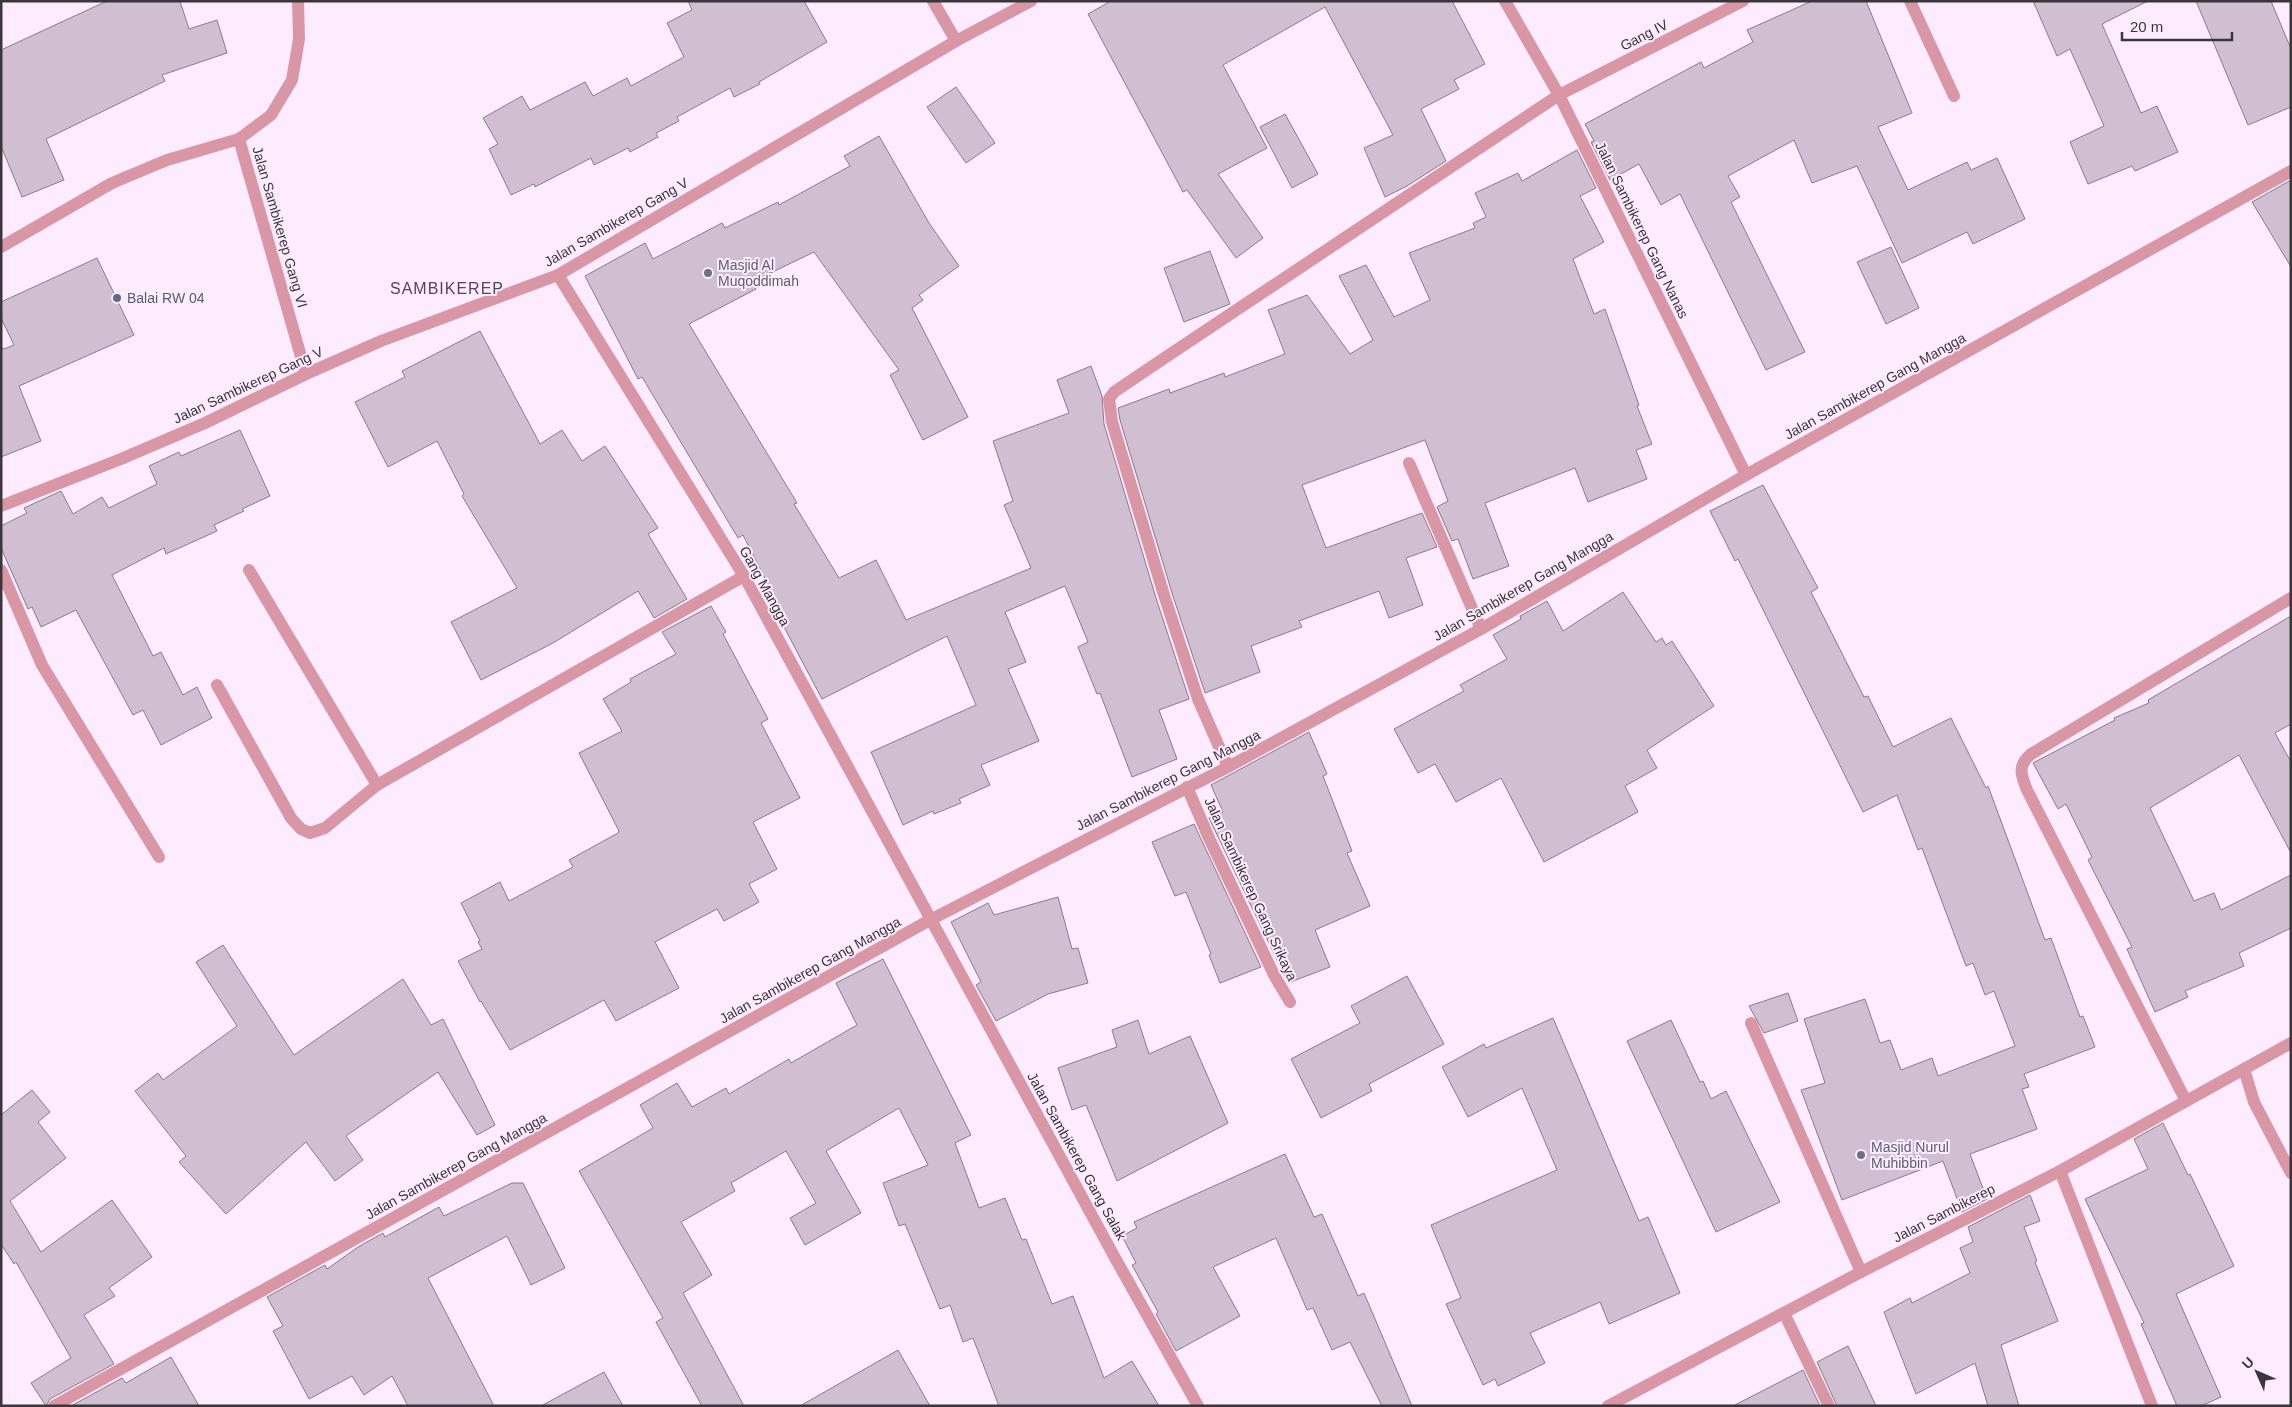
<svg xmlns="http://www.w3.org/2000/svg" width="2292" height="1407" font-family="Helvetica,sans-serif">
<rect width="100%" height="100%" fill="#fdecff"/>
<g fill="#d0bfd1" stroke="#8a7b8b">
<path d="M107 1H180L189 29 217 20 227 53 162 75 165 81 46 139 64 180 22 197 1 146V50Z"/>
<path d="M688 1H804L827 42 759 82 760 84 734 97 730 88 677 117 679 121 656 133 658 137 630 152 628 148 594 165 591 158 535 187 534 184 511 195 489 149 498 144 483 118 522 96 530 110 585 82 593 96 627 78 631 86 684 57 667 23 692 10Z"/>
<path d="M1111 1H1452L1485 64 1454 80 1459 89 1421 109 1446 161 1407 186 1385 197 1364 148 1393 135 1325 7 1223 65 1267 148 1218 174 1263 238 1236 258 1187 190 1183 192 1088 14Z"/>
<path d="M1812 1H1866L1912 113 1878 127 1908 190 1967 162 1971 170 1997 158 2025 219 1973 244 1967 232 1902 263 1857 166 1812 183 1794 140 1728 176 1740 197 1731 202 1805 352 1766 370 1680 194 1661 205 1639 164 1610 180 1591 142 1594 141 1585 124 1701 62 1704 68 1753 42 1747 30Z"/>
<path d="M2033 1H2148L2102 24 2141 113 2157 106 2178 152 2135 171 2132 166 2088 184 2070 142 2104 126 2070 49 2057 56Z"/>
<path d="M2196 1H2271L2291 49V107L2248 125Z"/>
<path d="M956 87 995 143 966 163 927 107Z"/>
<path d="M1285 114 1318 174 1292 188 1260 127Z"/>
<path d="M879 136 929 223 959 266 919 295 923 300 912 308 968 417 923 440 890 375 899 370 814 252 752 282 756 289 689 324 797 503 794 504 839 578 876 560 906 620 1031 568 1004 505 1013 501 993 441 1069 413 1057 380 1091 366 1102 396 1104 424 1156 598 1189 699 1159 710 1177 759 1132 777 1100 693 1097 694 1078 647 1088 642 1065 586 1005 612 1026 662 1008 669 1039 741 981 765 990 785 959 799 961 803 934 814 933 811 903 825 871 752 976 705 947 636 822 699 775 610 780 608 743 535 738 538 642 377 638 379 585 276 645 243 653 259 722 223 725 228 778 202 779 205 850 166 844 156Z"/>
<path d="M1577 150 1596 188 1580 196 1604 242 1573 259 1594 314 1605 309 1639 405 1637 406 1652 444 1636 450 1647 479 1588 502 1575 468 1485 503 1509 566 1473 579 1458 539 1452 541 1437 507 1448 501 1425 440 1302 485 1326 548 1422 513 1437 547 1406 558 1423 605 1389 618 1379 591 1299 621 1302 627 1251 646 1260 672 1205 693 1172 593 1120 420 1118 408 1169 389 1170 393 1224 373 1225 377 1285 354 1268 310 1307 295 1350 354 1373 340 1339 276 1366 265 1394 317 1430 300 1409 253 1475 228 1473 223 1486 217 1475 193 1518 173 1522 181Z"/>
<path d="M2291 180V267L2252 202Z"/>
<path d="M1891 247 1919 308 1886 324 1857 262Z"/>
<path d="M1210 251 1230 304 1184 322 1164 268Z"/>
<path d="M97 258 134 335 19 386 41 441 1 457V347L4 349 14 345 1 318V302Z"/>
<path d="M480 331 540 444 562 430 582 461 605 446 658 528 648 534 687 599 654 618 638 591 553 643 481 680 451 622 517 588 462 496 464 494 437 441 388 467 355 402 405 377 402 371Z"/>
<path d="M240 430 270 496 242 509 244 511 214 525 217 531 166 554 164 548 112 575 153 656 161 652 183 695 197 687 212 718 161 745 143 710 133 715 76 610 41 627 32 607 28 609 1 548V526L27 513 24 508 61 491 73 514 102 497 109 508 157 484 149 466 179 452 181 456Z"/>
<path d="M1763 485 1818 588 1811 592 1864 697 1868 696 1893 747 1951 718 1986 788 1988 786 2045 940 2051 938 2080 1017 2083 1016 2095 1047 2024 1074 2029 1087 2022 1089 2037 1129 1970 1154 1987 1199 1962 1212 1943 1161 1842 1200 1801 1090 1825 1083 1804 1019 1865 999 1880 1043 1890 1040 1901 1070 1932 1058 1938 1076 2015 1046 1994 991 1985 995 1973 963 1966 966 1922 848 1918 850 1897 795 1863 812 1738 559 1735 561 1710 511Z"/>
<path d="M1623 592 1656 642 1662 638 1666 645 1672 641 1714 706 1647 750 1657 768 1625 786 1638 812 1544 862 1501 778 1456 802 1435 764 1418 773 1394 729 1464 691 1460 685 1507 659 1493 635 1521 619 1520 616 1547 601 1563 631Z"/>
<path d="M711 606 726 632 723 634 768 719 761 723 800 798 753 822 777 869 749 884 759 902 724 921 717 909 655 942 679 988 616 1021 604 1000 510 1050 481 1001 480 1002 458 961 482 949 478 942 480 941 461 903 500 882 509 901 573 867 569 860 618 833 619 831 579 753 622 731 603 699 631 682 630 679 676 654 662 632Z"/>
<path d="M2291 616V724L2275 733 2291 762V853L2239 755 2150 808 2194 901 2214 893 2221 910 2291 875V928L2239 953 2244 966 2185 991 2188 997 2155 1012 2127 949 2132 947 2088 860 2092 857 2066 804 2058 809 2033 763 2115 720 2114 718 2149 703 2148 700Z"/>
<path d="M1309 732 1327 774 1323 776 1352 851 1347 853 1370 906 1315 930 1330 967 1288 983 1209 818 1223 812 1211 785Z"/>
<path d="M1194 824 1261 967 1220 983 1209 955 1211 954 1186 892 1175 896 1152 842Z"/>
<path d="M1058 897 1072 949 1078 948 1088 983 1048 994 996 1021 976 985 981 982 951 922 988 903 994 915Z"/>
<path d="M223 945 294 1055 403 979 431 1025 443 1019 495 1125 477 1135 438 1072 346 1136 363 1160 335 1181 306 1142 226 1214 179 1162 186 1156 135 1091 158 1073 163 1080 237 1026 196 962Z"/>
<path d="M883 959 971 1135 955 1143 979 1208 1005 1198 1022 1240 1026 1239 1052 1304 1073 1296 1104 1378 1132 1361 1159 1406H999L973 1338 963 1342 950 1305 940 1309 905 1224 899 1226 883 1183 928 1165 899 1108 826 1151 861 1213 805 1245 790 1218 816 1203 786 1151 731 1183 735 1191 681 1222 712 1275 683 1293 744 1406H702L656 1322 663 1318 579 1171 653 1128 640 1105 677 1083 692 1107 726 1088 729 1094 789 1059 791 1063 857 1025 836 983Z"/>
<path d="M1407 976 1444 1044 1369 1084 1372 1091 1321 1118 1291 1059 1360 1023 1351 1006Z"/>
<path d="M1788 993 1798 1021 1764 1033 1749 1006Z"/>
<path d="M1553 1018 1639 1221 1648 1217 1680 1293 1609 1324 1600 1302 1530 1333 1545 1363 1498 1386 1495 1379 1483 1385 1446 1304 1461 1298 1431 1225 1557 1170 1522 1088 1468 1117 1442 1067 1484 1044 1486 1048Z"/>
<path d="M1138 1020 1149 1054 1190 1036 1228 1123 1117 1181 1086 1105 1072 1110 1058 1068 1117 1047 1112 1030Z"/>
<path d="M1671 1020 1700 1082 1703 1081 1711 1099 1726 1091 1780 1202 1716 1232 1627 1041Z"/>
<path d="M32 1090 50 1112 38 1122 66 1158 10 1201 41 1252 112 1200 152 1257 109 1288 115 1296 84 1315 114 1364 50 1399 46 1406 31 1383 71 1358 16 1262 14 1264 1 1244V1115Z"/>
<path d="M2163 1123 2188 1175 2190 1174 2234 1266 2176 1294 2221 1397 2201 1406H2177L2141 1324 2144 1323 2085 1199 2148 1169 2134 1139Z"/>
<path d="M1285 1154 1314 1217 1322 1214 1358 1296 1364 1293 1412 1406H1382L1350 1342 1332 1350 1313 1308 1307 1310 1276 1238 1213 1267 1240 1316 1176 1351 1156 1314 1158 1312 1132 1265 1136 1263 1122 1236 1137 1228 1134 1222Z"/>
<path d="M512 1183H523L565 1268 531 1285 507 1236 428 1278 494 1406H408L392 1376 364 1395 352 1376 309 1399 273 1331 283 1326 267 1297 325 1265 327 1269 358 1247 383 1233 385 1237 439 1207 444 1216Z"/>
<path d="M2030 1195 2040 1221 2024 1227 2037 1261 2035 1262 2058 1321 2001 1345 2019 1406H1988L1975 1363 1916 1394 1884 1312 1910 1298 1912 1303 1970 1273 1960 1248 1973 1242 1968 1227Z"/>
<path d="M1848 1346 1876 1406H1837L1817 1362Z"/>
<path d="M898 1350 930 1406H800Z"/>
<path d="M171 1357 199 1406H71L122 1378 126 1383Z"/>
<path d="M1803 1370 1820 1406H1733Z"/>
<path d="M604 1372 623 1406H541Z"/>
</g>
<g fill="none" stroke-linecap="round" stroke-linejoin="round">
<g stroke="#d996a5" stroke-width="12">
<path d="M933 1 956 41"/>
<path d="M2244 1069 2254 1102 2291 1173"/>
</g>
<g stroke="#d996a5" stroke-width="12">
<path d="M1505 1 1559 95 1746 475"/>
<path d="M1910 1 1954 96"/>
<path d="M239 139 306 374"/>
<path d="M1 247 112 183 167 160 239 139 271 115 292 80 299 39 298 1"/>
<path d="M558 275 744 576 1114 1256 1198 1406"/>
<path d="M1409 463 1481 629"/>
<path d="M1 506 121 459 205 423 306 374 381 341 558 275 956 41 1031 1"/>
<path d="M1 570 42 665 159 857"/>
<path d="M249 570 377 785 744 576"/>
<path d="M217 685 291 818 301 829 310 833 325 828 377 785"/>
<path d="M1228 767 1198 699 1164 595 1112 422 1109 399 1114 392 1160 361 1559 95 1743 1"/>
<path d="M1187 787 1209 838 1274 975 1290 1002"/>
<path d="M1751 1023 1861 1272"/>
<path d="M2186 1101 2027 790C2021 775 2017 766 2031 754L2291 598"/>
<path d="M2060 1171 2152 1406"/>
<path d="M1784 1313 1829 1406"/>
<path d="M54 1406 930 920 1228 767 1481 629 1746 475 2291 171"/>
<path d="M1608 1406 1861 1272 2060 1171 2291 1043"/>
</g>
</g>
<g fill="#6b7280" stroke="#fdecff" stroke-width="2">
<circle cx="708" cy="273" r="5"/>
<circle cx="1861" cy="1155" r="5"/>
</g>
<circle fill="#5c6f8a" stroke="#fdecff" stroke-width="2" cx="117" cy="298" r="5"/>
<g text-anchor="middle" stroke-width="4" stroke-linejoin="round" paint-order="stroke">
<g font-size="14" fill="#3b353c" stroke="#fdecff">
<text transform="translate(1644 35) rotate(-27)" y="5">Gang IV</text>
<text transform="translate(616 222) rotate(-30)" y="5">Jalan Sambikerep Gang V</text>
<text transform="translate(280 227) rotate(74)" y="5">Jalan Sambikerep Gang VI</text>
<text transform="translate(1642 230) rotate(64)" y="5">Jalan Sambikerep Gang Nanas</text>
<text transform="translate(248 385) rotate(-25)" y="5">Jalan Sambikerep Gang V</text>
<text transform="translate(1875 386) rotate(-29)" y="5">Jalan Sambikerep Gang Mangga</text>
<text transform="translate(765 586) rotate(61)" y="5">Gang Mangga</text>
<text transform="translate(1523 586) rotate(-30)" y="5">Jalan Sambikerep Gang Mangga</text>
<text transform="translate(1168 780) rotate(-27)" y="5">Jalan Sambikerep Gang Mangga</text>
<text transform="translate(1251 889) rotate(65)" y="5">Jalan Sambikerep Gang Srikaya</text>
<text transform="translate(810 970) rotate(-29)" y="5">Jalan Sambikerep Gang Mangga</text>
<text transform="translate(1077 1156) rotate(61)" y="5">Jalan Sambikerep Gang Salak</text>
<text transform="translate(456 1166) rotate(-29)" y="5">Jalan Sambikerep Gang Mangga</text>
<text transform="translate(1944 1213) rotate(-27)" y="5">Jalan Sambikerep</text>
</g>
<g font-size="14" fill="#5b616d" stroke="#fdecff" text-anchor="start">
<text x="718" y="270">Masjid Al<tspan x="718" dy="16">Muqoddimah</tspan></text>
<text x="1871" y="1152">Masjid Nurul<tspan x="1871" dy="16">Muhibbin</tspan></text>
</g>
<g font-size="14" fill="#4e5e75" stroke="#fdecff" text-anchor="start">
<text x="127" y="303">Balai RW 04</text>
</g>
<g font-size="16" letter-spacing="1" fill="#544655" stroke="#fdecff">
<text x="447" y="294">SAMBIKEREP</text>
</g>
</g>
<rect width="2292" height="1407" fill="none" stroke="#3b353c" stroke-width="5"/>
<g transform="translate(2257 1372) rotate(315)" stroke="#fdecff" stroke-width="4" paint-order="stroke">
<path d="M0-4L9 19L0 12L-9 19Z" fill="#3b353c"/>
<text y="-8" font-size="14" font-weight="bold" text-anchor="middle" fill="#3b353c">U</text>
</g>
<path d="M2122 32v8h110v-8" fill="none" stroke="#3b353c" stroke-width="2.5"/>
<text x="2130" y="32" font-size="15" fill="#3b353c" stroke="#fdecff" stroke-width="4" paint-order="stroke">20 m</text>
</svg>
